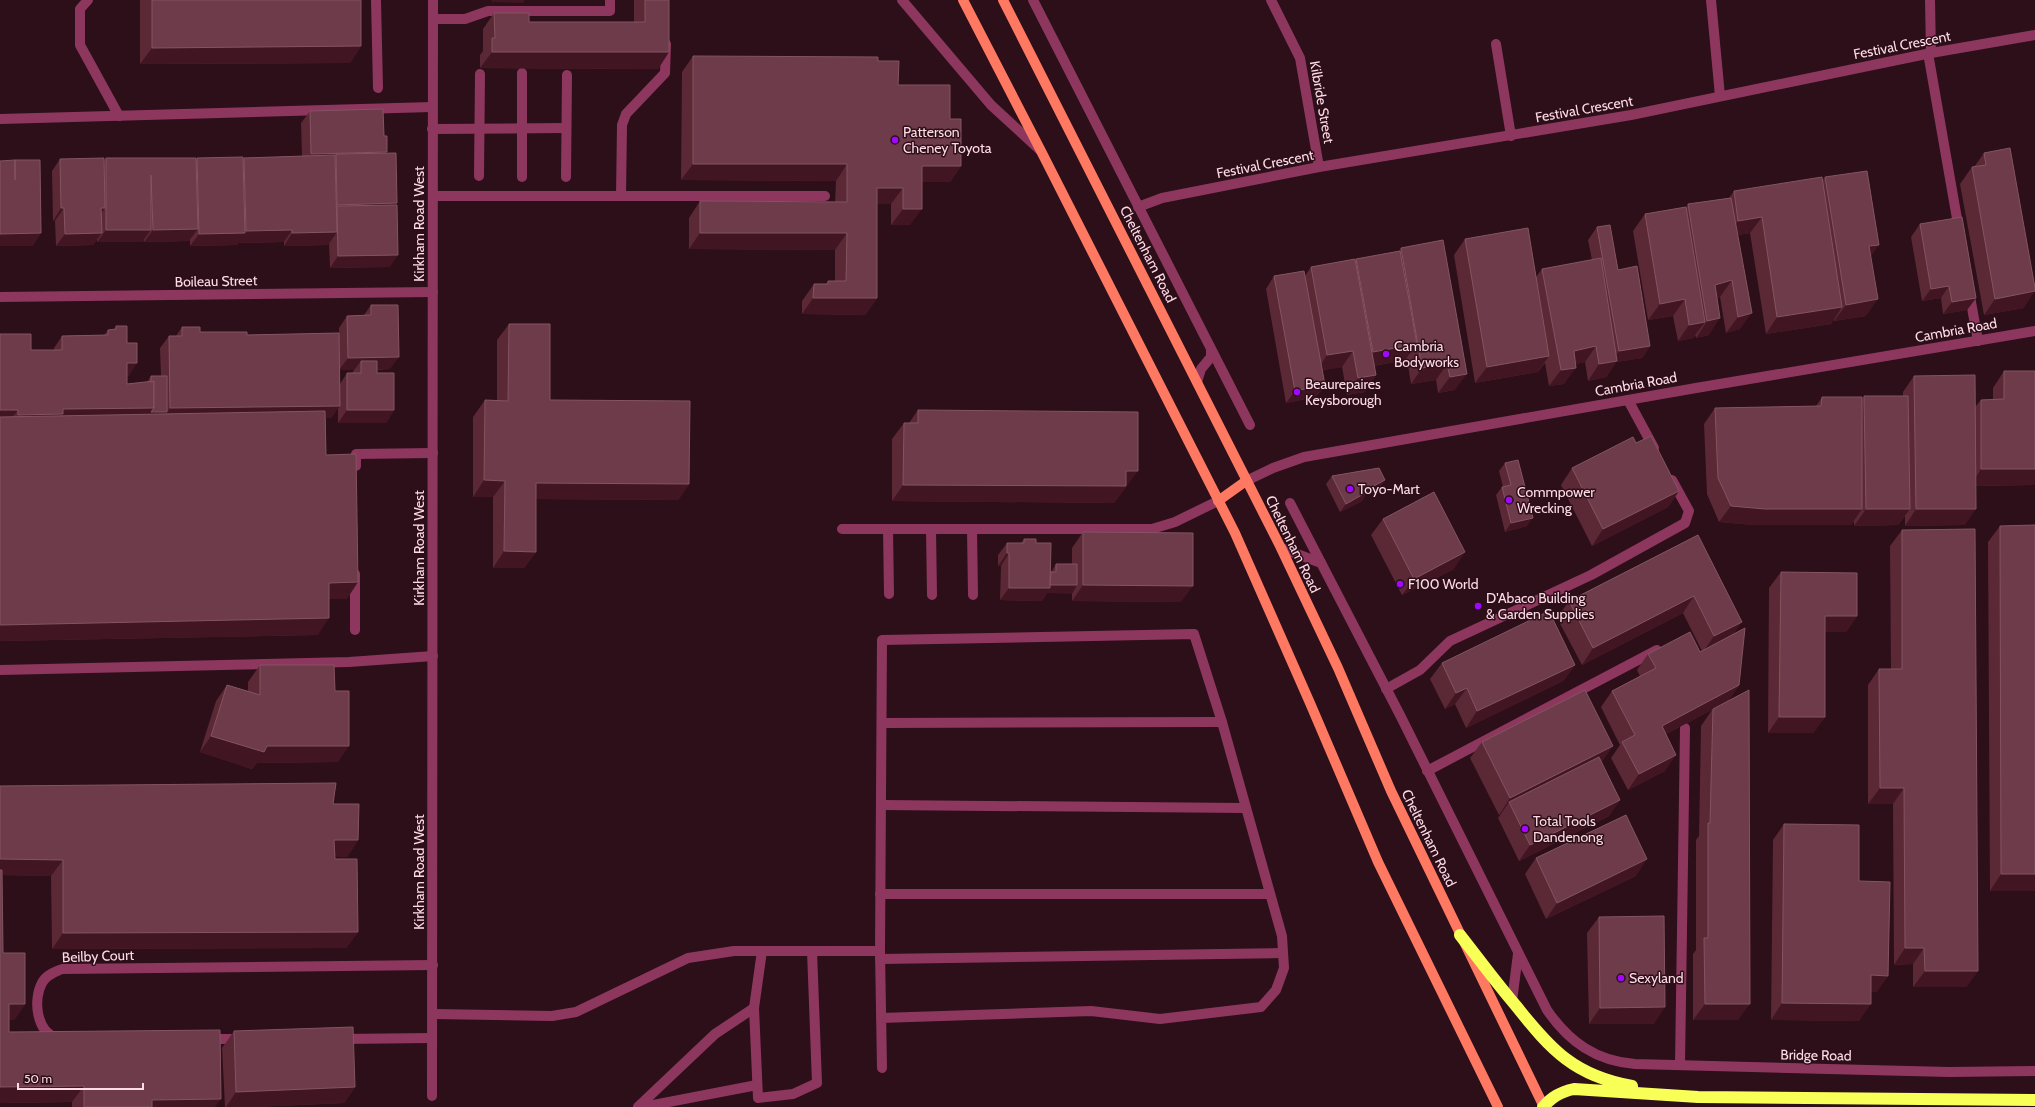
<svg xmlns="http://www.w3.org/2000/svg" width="2035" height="1107" font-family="Cabin,sans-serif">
<rect width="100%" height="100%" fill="#2c0f18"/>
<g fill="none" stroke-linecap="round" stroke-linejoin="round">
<g stroke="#8e375e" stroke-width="10">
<path d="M88 0 80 9V45L119 116"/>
<path d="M376 0 378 88"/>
<path d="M902 0 991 105 1040 150"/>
<path d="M1033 0 1250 425"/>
<path d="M1271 0 1300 58 1319 167"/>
<path d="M1711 0 1720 96"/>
<path d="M1930 0 1931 53"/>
<path d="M433 19H465L488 11H610V0"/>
<path d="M1496 44 1511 136"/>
<path d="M1928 53 1959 230"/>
<path d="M0 119 432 107"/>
<path d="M432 129 566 128"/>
<path d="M479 176 480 74"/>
<path d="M522 177V73"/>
<path d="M566 177 567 75"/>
<path d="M433 196H825"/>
<path d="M621 196 622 125 626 114 665 73 666 44"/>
<path d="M1138 207 1162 198 1319 167 1631 115 1931 53 2035 35"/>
<path d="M1969 291 1978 341"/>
<path d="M0 297 433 292"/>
<path d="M1197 382 1201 369 1211 357V351"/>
<path d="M1628 400 1654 448"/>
<path d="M356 466V454L433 453"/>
<path d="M1246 481 1273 468 1304 457 1696 388 2035 331"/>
<path d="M1290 503 1400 715 1547 1010C1569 1042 1596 1061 1635 1064L1949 1072 2035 1071"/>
<path d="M842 529H1152L1175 522 1218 501"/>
<path d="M888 529 889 594"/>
<path d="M931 529 932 595"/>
<path d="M972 529 973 595"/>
<path d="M1281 548 1321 563"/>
<path d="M355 630V574"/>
<path d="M0 670 349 662 433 656"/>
<path d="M1386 689 1420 670 1450 641 1591 575 1685 523 1689 511 1672 480"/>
<path d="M882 723 1222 722"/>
<path d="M1427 771 1657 650"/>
<path d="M881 805 1245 808"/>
<path d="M880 894H1269"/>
<path d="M762 951 754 1008 758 1098 793 1094 817 1083 812 951"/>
<path d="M880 959 1283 953"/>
<path d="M1512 1001 1518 954"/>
<path d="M433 1014 552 1016 576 1012 688 958 734 951H880"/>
<path d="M881 1018 1091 1011 1160 1019 1261 1007 1276 990 1284 968 1282 936 1222 722 1194 634 882 640 880 951 882 1068"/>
<path d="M57 1038C36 1032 33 999 42 983 46 975 55 972 62 969L433 965"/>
<path d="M206 1039H240"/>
<path d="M340 1039 432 1038"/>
<path d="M1680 1065 1685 728"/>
<path d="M432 1096 433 0"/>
<path d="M638 1107 715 1034 754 1008"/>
<path d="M643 1107 757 1085"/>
</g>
<g stroke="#ff7962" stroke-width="10">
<path d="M963 0 1042 153 1235 533 1310 703 1378 862 1498 1107"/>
<path d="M1003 0 1281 548 1338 668 1391 791 1544 1107"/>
<path d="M1218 501 1246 481"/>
</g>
<g stroke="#f8ff56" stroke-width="12">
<path d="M1460 935C1479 959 1497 984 1517 1007 1551 1050 1575 1076 1632 1086"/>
<path d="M1543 1107C1552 1097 1560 1092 1574 1089L1698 1097 2035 1100"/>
</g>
</g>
<g fill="#5b2836" fill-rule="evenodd">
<path d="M140 0H361V46L350 63 140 64Z"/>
<path d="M634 0H669V52L658 69 480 68V55L483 51V29L494 13 529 22H634Z"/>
<path d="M693 56 878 61 898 85 950 119 961 166 950 182H922L910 225H891V204H877V298L865 315 802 314V301L814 284H826L828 281H835V250L689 249V218L700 201 835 202 836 181 681 180 682 72Z"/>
<path d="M310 111 384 136 387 152 386 153 397 203 396 205 390 267 330 268 329 243 328 245 284 246V242L238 243 237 245 190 246V239L189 241 144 242V240L142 242H97V239L93 245 56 246 55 221H53L52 171 60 159 104 161 106 158 196 160 197 158 243 160 244 158 302 156 301 123Z"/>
<path d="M1984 153 2024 308 1984 315 1960 184 1972 167H1974Z"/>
<path d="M1825 177 1871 256 1866 316 1834 321V319L1831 324 1766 334 1750 233 1738 235 1740 329 1726 333 1720 297 1717 298 1709 335 1696 338 1695 335 1693 338 1678 341 1673 316 1648 320 1633 231 1645 214 1686 208 1688 204 1729 198 1734 191 1822 181Z"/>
<path d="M1920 224 1976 298 1967 310 1943 314 1941 298 1922 301 1911 237Z"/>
<path d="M1597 227 1618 270 1650 346 1642 358 1616 362 1606 377 1588 381 1585 362 1575 364 1564 384 1549 386 1545 363 1538 372 1475 383 1454 255 1465 239 1536 277 1542 269 1592 260 1588 240Z"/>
<path d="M1443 240 1455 390 1438 393 1436 380 1411 384 1407 359 1405 360 1374 366 1376 375 1365 392 1347 395 1342 367 1322 370 1325 385 1316 397 1286 403 1266 289 1274 276H1305L1311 267 1355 260 1356 259 1399 251 1401 248Z"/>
<path d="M371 305 390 369 377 370V373L394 410 386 423H338V408L331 418H326V455L347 599H329L318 635 0 641V334L31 350H54V348L62 336 104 335 108 330H114L116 326 127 343 129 376H127V384L147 382 151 376H161L160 348 169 336H176L182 327 200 332 247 335 339 333V328L347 316 364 315ZM340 370H354L352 373H347L340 384Z"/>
<path d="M509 324 550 400 689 484 678 500 536 499V552L524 568H493V497H473V417L485 400H497V340Z"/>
<path d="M2004 371 2035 485 1976 486 1965 525 1905 526V516L1898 525 1854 526V521L1851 525H1754L1719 522 1707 494 1704 424 1715 408 1816 406 1822 397 1862 399 1864 396H1903V392L1914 376 1975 407 1981 400 1993 399V388Z"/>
<path d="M918 410 1126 487 1114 503 892 501V439L904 423H909Z"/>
<path d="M1505 463 1527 526 1505 532 1496 495 1502 487H1503L1499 471Z"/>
<path d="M1572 468 1679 491 1668 507 1592 546 1561 485Z"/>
<path d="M1332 476 1385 480 1379 488 1365 495 1362 501 1340 512 1326 484Z"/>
<path d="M1383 519 1454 569 1402 595 1371 535Z"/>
<path d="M2035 525V891H1990L1988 542 2000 526Z"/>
<path d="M1902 530 1978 971 1966 987H1913V964L1894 965 1893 804H1868V685L1879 669H1891L1890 546Z"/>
<path d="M1083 532 1181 602 1072 601V593H1047L1042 601 1000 600 1001 566H998V555L1007 543H1021L1024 539 1036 543 1051 572 1056 564H1072V548Z"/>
<path d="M1698 535 1734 634 1739 685 1728 701 1738 1020H1693V954L1696 950V840L1699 836 1701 726 1712 710 1666 734 1665 771 1628 790 1611 758 1620 745 1601 707 1612 691 1640 676 1637 670 1648 654 1700 652 1702 651 1683 613 1582 665 1557 618 1569 601Z"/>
<path d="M1781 572 1857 616 1846 632H1825V717L1813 733H1768L1769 588Z"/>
<path d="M1442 663 1575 665 1563 681 1466 728 1455 704 1445 709 1430 679Z"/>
<path d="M260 665 338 762 257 763 252 769 200 752 216 701 227 685 248 691V682Z"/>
<path d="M1482 742 1602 763 1620 800 1609 816 1519 861 1498 818 1501 814 1499 815 1470 758Z"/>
<path d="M0 786 333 804 358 840 347 857 335 856V859L358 932 346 948 52 949 51 876 2 875 3 953 25 1004 14 1020H9V1032L215 1107H72V1102L0 1103Z"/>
<path d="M1784 824 1859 881 1877 992H1871L1859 1021 1771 1020 1773 840Z"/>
<path d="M1536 858 1636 876 1546 919 1525 874Z"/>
<path d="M1599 917 1654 1024H1589L1587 933Z"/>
<path d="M234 1031 355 1087 344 1103 255 1107H225L222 1048Z"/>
</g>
<g fill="#411622">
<path d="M492 0H525L523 3 491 2Z"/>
<path d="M361 46 350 63 140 64 152 48Z"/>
<path d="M492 52H669L658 69 480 68Z"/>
<path d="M387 152 378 164 336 154 328 165 302 166 311 154Z"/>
<path d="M693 164H847L836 181 681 180Z"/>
<path d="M922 166H961L950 182H911Z"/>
<path d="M877 188H903L891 204H866Z"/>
<path d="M397 203 389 216 337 206 329 217 337 205Z"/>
<path d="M61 208H64L55 221H53Z"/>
<path d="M101 208H105L96 220Z"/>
<path d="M903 209H922L910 225H891Z"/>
<path d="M1762 217 1750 233 1727 237 1738 221Z"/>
<path d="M198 229 189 241 144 242 153 230Z"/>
<path d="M106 230H151L142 242H97Z"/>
<path d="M292 230 284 242 238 243 237 245 190 246 199 234 245 233 246 231Z"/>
<path d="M337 232 328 245 284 246 292 233Z"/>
<path d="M41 233 33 246H0V234Z"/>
<path d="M102 233 93 245 56 246 65 234Z"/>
<path d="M700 233H847L835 250 689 249Z"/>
<path d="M1879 245 1868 261 1869 246Z"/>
<path d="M398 255 390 267 330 268 338 256Z"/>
<path d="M1732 280 1720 297 1703 301 1715 285Z"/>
<path d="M1949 286 1941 298 1922 301 1931 289Z"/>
<path d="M2035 291 2024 308 1984 315 1995 299Z"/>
<path d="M813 298H877L865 315 802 314Z"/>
<path d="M1976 298 1967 310 1943 314 1952 302Z"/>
<path d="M1685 299 1673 316 1648 320 1660 304Z"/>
<path d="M1878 299 1866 316 1834 321 1846 305Z"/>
<path d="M1842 307 1831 324 1766 334 1777 317Z"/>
<path d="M1752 313 1740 329 1726 333 1738 317Z"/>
<path d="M1720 318 1709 335 1696 338 1707 321Z"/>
<path d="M1705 322 1693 338 1678 341 1689 325Z"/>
<path d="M1417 344 1405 360 1362 368 1373 352Z"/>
<path d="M1596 346 1585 362 1562 367 1574 351Z"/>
<path d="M1650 346 1642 358 1616 362 1606 377 1588 381 1599 364 1611 362 1619 351Z"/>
<path d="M1353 351 1342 367 1316 372 1327 355Z"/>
<path d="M1549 356 1538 372 1475 383 1487 367Z"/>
<path d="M399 357 390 369 361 370V361L354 370H339L348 358Z"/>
<path d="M127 363H137L129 376H119Z"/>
<path d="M1447 364 1436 380 1411 384 1422 368Z"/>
<path d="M1576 368 1564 384 1549 386 1561 370Z"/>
<path d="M1467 374 1455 390 1438 393 1450 377Z"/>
<path d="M1376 375 1365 392 1347 395 1358 378Z"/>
<path d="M1325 385 1316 397 1286 403 1295 391Z"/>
<path d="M340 406 331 418 58 422 10 427 18 415 63 409 154 408 167 412 170 408Z"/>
<path d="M0 410H18L9 422H0Z"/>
<path d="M347 410H394L386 423H338Z"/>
<path d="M1981 469H2035V485L1970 486Z"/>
<path d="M1126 471H1138L1114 503 892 501 903 485Z"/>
<path d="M484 480 505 481 493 497H473Z"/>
<path d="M1385 480 1379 488 1365 495 1362 501 1340 512 1346 504 1366 490Z"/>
<path d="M536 483 689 484 678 500 524 499Z"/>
<path d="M1679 491 1668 507 1592 546 1603 529Z"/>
<path d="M1731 506 1862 509 1851 525H1754L1719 522Z"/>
<path d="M1866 509H1910L1898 525 1854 526Z"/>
<path d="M1916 509H1976L1965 525 1905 526Z"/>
<path d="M1533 518 1527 526 1505 532 1511 523Z"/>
<path d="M504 551 536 552 524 568H493Z"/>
<path d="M1465 552 1454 569 1402 595 1414 579Z"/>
<path d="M1007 553H1009L1001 566H998Z"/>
<path d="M358 582 347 599H317L329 583Z"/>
<path d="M1048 585H1077L1072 594 1047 593 1042 601 1000 600 1009 588Z"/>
<path d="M1083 585 1193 586 1181 602 1072 601Z"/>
<path d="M1694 596 1683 613 1582 665 1593 648Z"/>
<path d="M1825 616H1857L1846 632H1814Z"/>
<path d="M329 618 318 635 0 641V625Z"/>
<path d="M1742 622 1731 638 1703 652 1714 636Z"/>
<path d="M1575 665 1563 681 1466 728 1477 711Z"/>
<path d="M1739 685 1728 702 1650 742 1662 726Z"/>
<path d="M1467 688 1455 704 1445 709 1456 693Z"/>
<path d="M1779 717H1825L1813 733H1768Z"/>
<path d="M211 736 267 746H349L338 762 257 763 252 769 200 752Z"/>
<path d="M1613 746 1602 762 1509 802 1501 814 1499 815 1510 798Z"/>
<path d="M1676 755 1665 771 1628 790 1639 774Z"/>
<path d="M1880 788H1904L1893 804H1868Z"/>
<path d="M1620 800 1609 816 1519 861 1530 845Z"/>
<path d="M334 840H358L347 857 323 856Z"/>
<path d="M0 859 63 860 51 876 0 875Z"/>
<path d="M1647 859 1636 876 1546 919 1557 903Z"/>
<path d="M2001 874H2035V891H1990Z"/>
<path d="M358 932 346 948 52 949 63 933Z"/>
<path d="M1905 948H1924L1913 964 1894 965Z"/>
<path d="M1925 971H1978L1966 987H1913Z"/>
<path d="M1871 975 1888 976 1877 992H1860Z"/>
<path d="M1782 1003 1871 1004 1859 1021 1771 1020Z"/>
<path d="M9 1004H25L14 1020H0Z"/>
<path d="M1705 1004H1750L1738 1020H1693Z"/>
<path d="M1665 1007 1654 1024H1589L1600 1008Z"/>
<path d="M84 1086 72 1102 0 1103V1087Z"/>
<path d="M355 1087 344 1103 255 1107H226L236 1092Z"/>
<path d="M221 1099 215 1107H147L152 1100Z"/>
</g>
<g fill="#6d3b49" stroke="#845462">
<path d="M152 0H361V46L152 48Z"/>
<path d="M645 0H669V52H492V38H495L494 13H529V22H645Z"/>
<path d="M693 56 878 57V61H899L898 85H950V119H961V166H922V209H903V188H877V298H813L814 284H828V281H846L847 233H700V201L847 202V164H693Z"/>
<path d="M383 109 384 136H387V152L311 154 310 111Z"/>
<path d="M2010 148 2035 288V291L1995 299 1972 167 1986 165 1984 153Z"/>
<path d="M396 153 397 203 337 205 336 154Z"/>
<path d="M335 155 337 232 292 233V230L246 231 244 158Z"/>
<path d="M243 157 245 233 199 234 197 158Z"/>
<path d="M104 158 105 208H101L102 233 65 234 64 208H61L60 159Z"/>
<path d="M106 158H196L198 229 153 230 151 175V230H106Z"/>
<path d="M15 160V180V160H40L41 233 0 234V161Z"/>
<path d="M1867 171 1879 245 1869 246 1878 299 1846 305 1825 177Z"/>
<path d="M1822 177 1842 307 1777 317 1762 217 1738 221 1734 191Z"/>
<path d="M1731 198 1752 313 1738 317 1732 280 1715 285 1720 318 1707 321 1688 204Z"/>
<path d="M397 205 398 255 338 256 337 206Z"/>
<path d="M1686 207 1705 322 1689 325 1685 299 1660 304 1645 214Z"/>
<path d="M1962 217 1976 298 1952 302 1949 286 1931 289 1920 224Z"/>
<path d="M1610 225 1618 270 1637 266 1650 346 1619 351 1597 227Z"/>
<path d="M1528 228 1549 356 1487 367 1465 239Z"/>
<path d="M1443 240 1467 374 1450 377 1447 364 1422 368 1401 248Z"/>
<path d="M1400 251 1417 344 1373 352 1356 259Z"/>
<path d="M1601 258 1617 361 1599 364 1596 346 1574 351 1576 368 1561 370 1542 269Z"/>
<path d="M1355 259 1376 375 1358 378 1353 351 1327 355 1311 267Z"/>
<path d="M1304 271 1325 385 1295 391 1274 276Z"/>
<path d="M371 305H398L399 357 348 358 347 316 371 315Z"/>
<path d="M509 324H550V400L690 401 689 484 536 483V552L504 551 505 481 484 480 485 400 508 401Z"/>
<path d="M116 326H127V343H137V363H127V384L154 381V408L63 409V414L18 415V410H0V334H31V350H62V336L108 335V330L116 329Z"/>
<path d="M182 327H200V332H247V335L339 333 340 406 170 408 169 336H182Z"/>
<path d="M361 361H377V373H394V410H347V373H361Z"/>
<path d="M2004 371H2035V469H1981V400L2004 399Z"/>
<path d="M1975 375 1976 509H1916L1914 376Z"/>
<path d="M151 376H167V412H151L154 408V381L151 382Z"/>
<path d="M1864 396H1908L1910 509H1866Z"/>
<path d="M1822 397H1862V509H1765L1731 506 1718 478 1715 408 1821 406Z"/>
<path d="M918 410 1138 412V471H1126V486L903 485 904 423H918Z"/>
<path d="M325 411 326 455 356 454 358 582 329 583V618L0 625V417Z"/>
<path d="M1651 436 1679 491 1603 529 1572 468 1633 437 1636 443Z"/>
<path d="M1518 460 1533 518 1511 523 1502 487 1511 485 1505 463Z"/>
<path d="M1379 468 1385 480 1366 490 1367 492 1346 504 1332 476Z"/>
<path d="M1434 492 1465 552 1414 579 1383 519Z"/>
<path d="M2035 525V874H2001L2000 526Z"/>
<path d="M1975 529 1978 971H1925L1924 948H1905L1904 788H1880L1879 669H1902V530Z"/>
<path d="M1083 532 1193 533V586L1083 585Z"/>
<path d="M1698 535 1742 622 1714 636 1694 596 1593 648 1569 601Z"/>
<path d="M1024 539H1036V543H1051L1050 588H1009V553H1007V543H1024Z"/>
<path d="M1056 564H1077V585H1050L1051 572H1056Z"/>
<path d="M1781 572 1857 573V616H1825V717H1779Z"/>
<path d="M1549 611 1575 665 1477 711 1467 688 1456 693 1442 663Z"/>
<path d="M1745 628 1739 685 1662 726 1676 755 1639 774 1622 742 1635 735 1612 691 1656 668 1648 654 1690 632 1700 652Z"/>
<path d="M260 665H334L335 691H349V746H267L264 752 211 736 227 685 260 695Z"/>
<path d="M1585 690 1613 746 1510 798 1482 742Z"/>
<path d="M1749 690 1750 1004H1705L1704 938H1708V823H1710L1713 709Z"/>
<path d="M1599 757 1620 800 1530 845 1509 802Z"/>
<path d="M336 783 333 804H359L358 840H334L335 859H357L358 932 63 933V860L0 859V786Z"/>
<path d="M1626 815 1647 859 1557 903 1536 858Z"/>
<path d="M1784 824 1859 825V881L1890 882 1888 976 1871 975V1004L1782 1003Z"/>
<path d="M0 870H2L3 953H25V1004H9V1032L220 1030 221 1099 152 1100V1107H84V1086L0 1087Z"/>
<path d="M1664 916 1665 1007 1600 1008 1599 917Z"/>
<path d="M353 1027 355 1087 236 1092 234 1031Z"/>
</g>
<g fill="#a107ff" stroke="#2c0f18" stroke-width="1.5">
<circle cx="895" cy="140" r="4"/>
<circle cx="1386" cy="354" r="4"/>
<circle cx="1297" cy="392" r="4"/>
<circle cx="1350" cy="489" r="4"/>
<circle cx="1509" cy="500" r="4"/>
<circle cx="1400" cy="584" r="4"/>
<circle cx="1478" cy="606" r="4"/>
<circle cx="1525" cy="829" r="4"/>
<circle cx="1621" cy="978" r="4"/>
</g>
<g text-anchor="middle" stroke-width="3" stroke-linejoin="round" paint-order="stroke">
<g font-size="14" fill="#ffdbe8" stroke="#2c0f18">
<text transform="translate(1902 45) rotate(-11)" y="5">Festival Crescent</text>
<text transform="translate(1322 102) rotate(80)" y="5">Kilbride Street</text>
<text transform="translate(1584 109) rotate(-10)" y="5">Festival Crescent</text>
<text transform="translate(1265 164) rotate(-11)" y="5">Festival Crescent</text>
<text transform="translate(419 224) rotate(-90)" y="5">Kirkham Road West</text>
<text transform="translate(1148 254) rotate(63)" y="5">Cheltenham Road</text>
<text transform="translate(216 281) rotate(-1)" y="5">Boileau Street</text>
<text transform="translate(1956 330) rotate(-10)" y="5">Cambria Road</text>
<text transform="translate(1636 384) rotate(-10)" y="5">Cambria Road</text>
<text transform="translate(1293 544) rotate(64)" y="5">Cheltenham Road</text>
<text transform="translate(419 548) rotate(-90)" y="5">Kirkham Road West</text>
<text transform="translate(1429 838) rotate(64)" y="5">Cheltenham Road</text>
<text transform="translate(419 872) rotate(-90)" y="5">Kirkham Road West</text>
<text transform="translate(98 956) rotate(-2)" y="5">Beilby Court</text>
<text transform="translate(1816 1055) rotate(1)" y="5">Bridge Road</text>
</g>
<g font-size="14" fill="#ffdbe8" stroke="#2c0f18" text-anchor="start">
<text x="903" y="137">Patterson<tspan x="903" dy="16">Cheney Toyota</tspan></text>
<text x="1394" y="351">Cambria<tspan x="1394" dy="16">Bodyworks</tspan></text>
<text x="1305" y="389">Beaurepaires<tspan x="1305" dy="16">Keysborough</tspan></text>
<text x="1358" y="494">Toyo-Mart</text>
<text x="1517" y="497">Commpower<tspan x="1517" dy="16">Wrecking</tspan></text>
<text x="1408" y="589">F100 World</text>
<text x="1486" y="603">D'Abaco Building<tspan x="1486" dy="16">&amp; Garden Supplies</tspan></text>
<text x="1533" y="826">Total Tools<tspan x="1533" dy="16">Dandenong</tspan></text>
<text x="1629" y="983">Sexyland</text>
</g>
</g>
<path d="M18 1083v6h125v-6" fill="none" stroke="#ffdbe8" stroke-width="2"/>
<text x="24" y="1083" font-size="12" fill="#ffdbe8" stroke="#2c0f18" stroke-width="3" paint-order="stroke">50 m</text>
</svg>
